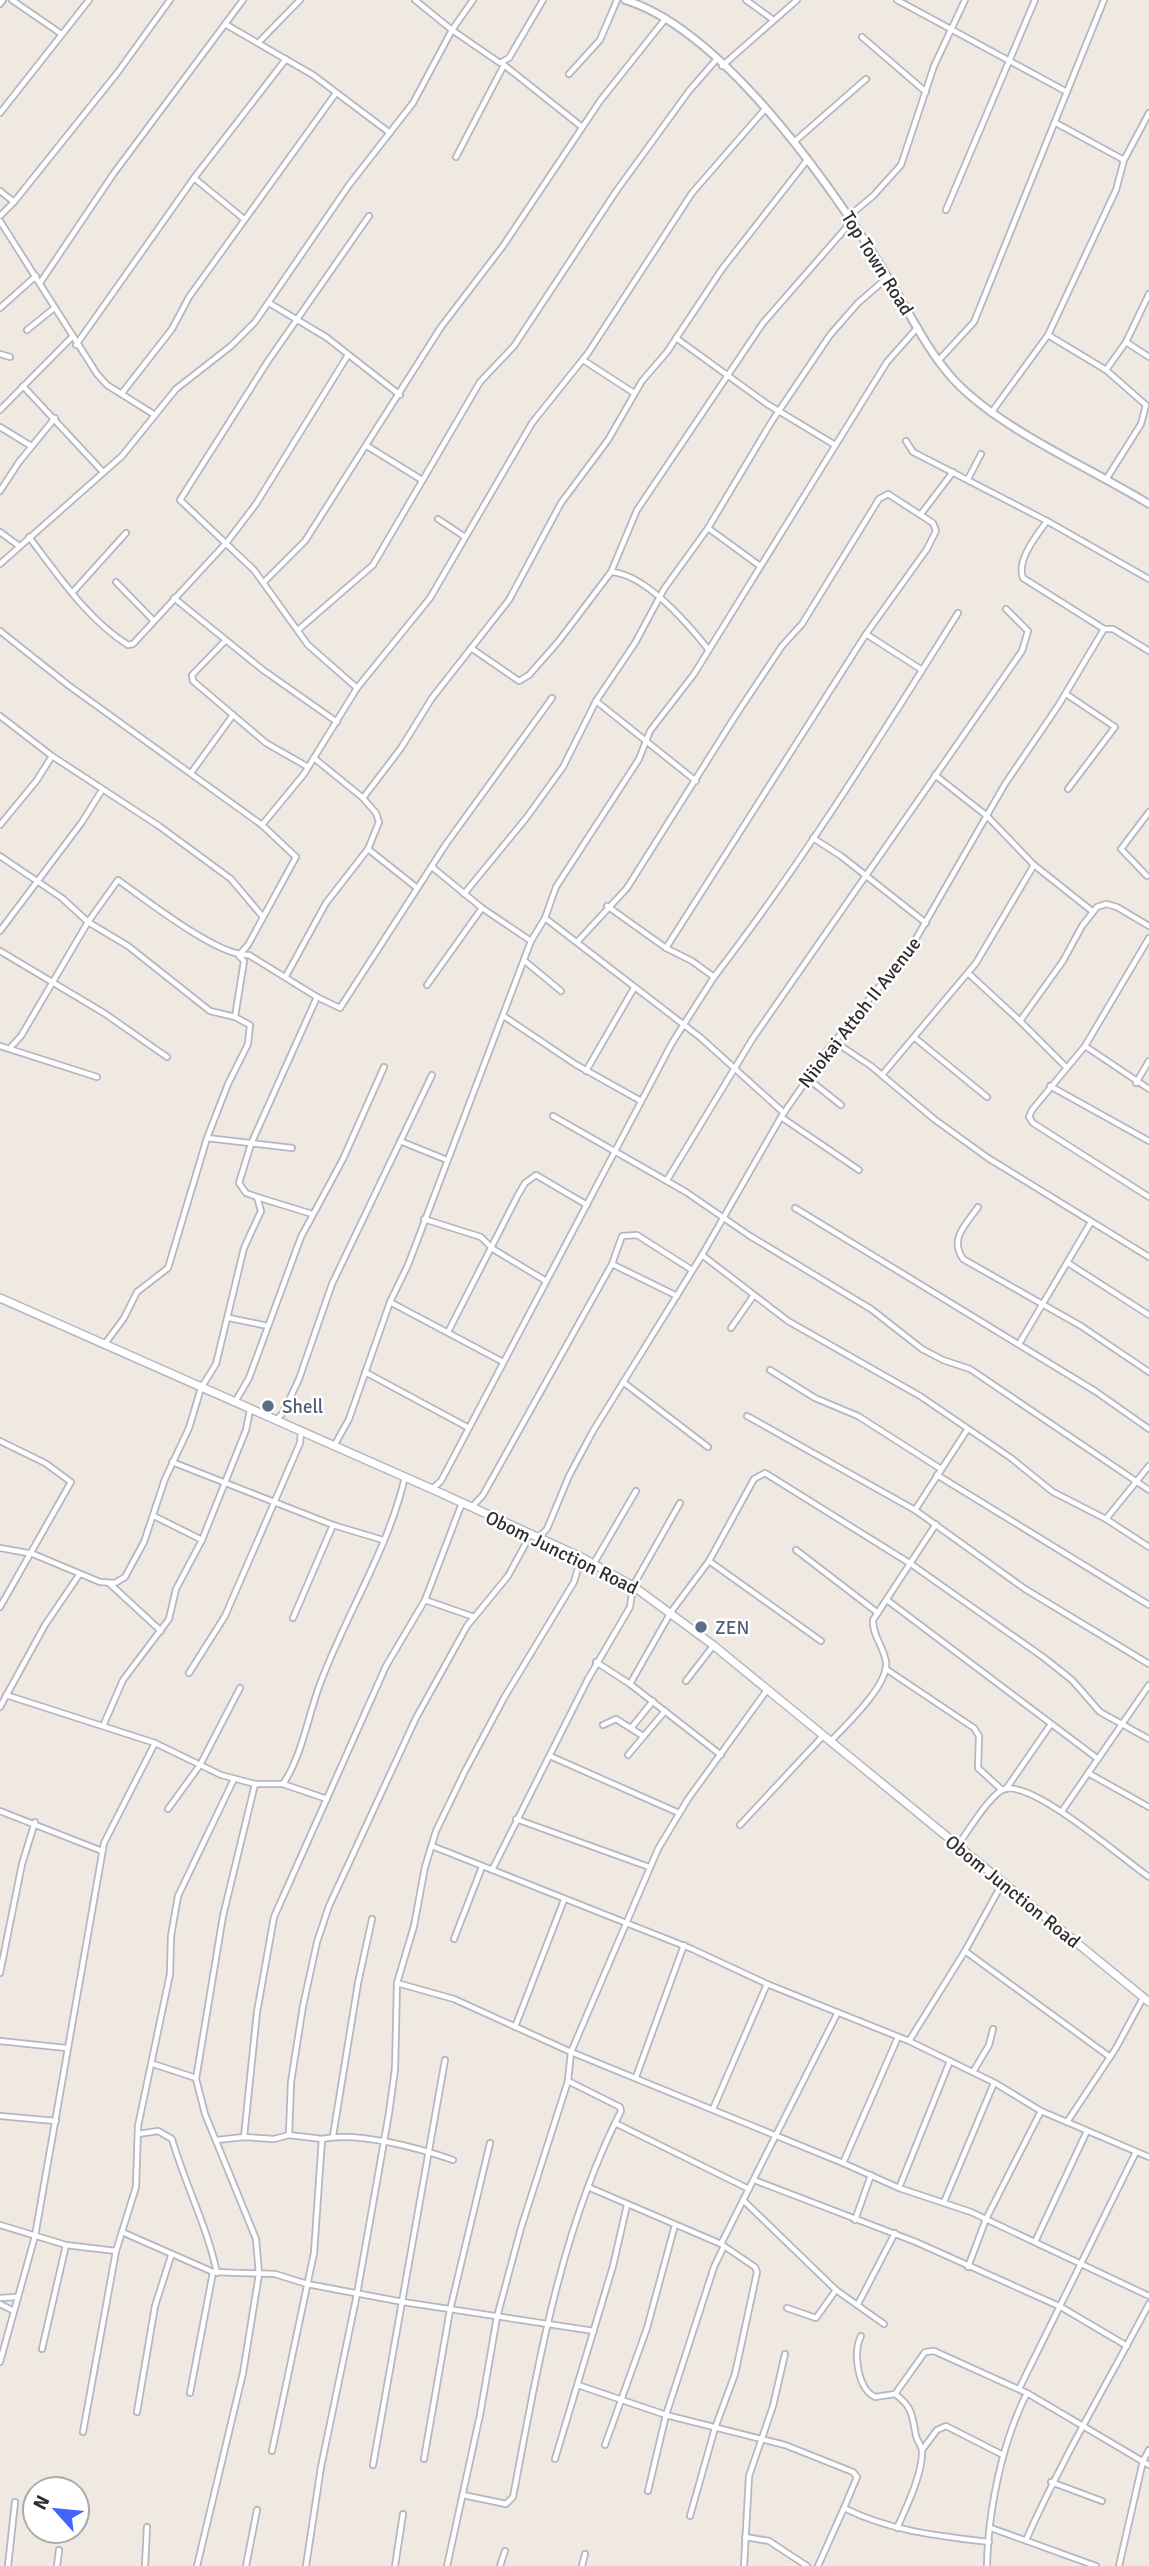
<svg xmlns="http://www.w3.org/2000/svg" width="1149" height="2566" font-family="Signika,sans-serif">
<rect width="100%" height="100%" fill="#efe9e1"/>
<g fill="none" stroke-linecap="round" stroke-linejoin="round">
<g stroke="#b4b7c1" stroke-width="8">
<g id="minor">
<path d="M12 0 60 33"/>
<path d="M415 0 452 30 500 63 509 58 543 0"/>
<path d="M746 0 772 19"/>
<path d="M897 0 1067 92"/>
<path d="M0 4 3 0"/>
<path d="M225 24 313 75 390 133"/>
<path d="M862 37 926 92"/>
<path d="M259 42 300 0"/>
<path d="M504 65 582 127"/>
<path d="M722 66 797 0"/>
<path d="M569 74 600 40 617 0"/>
<path d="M0 113 89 0"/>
<path d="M1056 123 1124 160"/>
<path d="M794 142 866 79"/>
<path d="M456 157 504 65"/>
<path d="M194 178 244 219"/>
<path d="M0 191 14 202 0 216"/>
<path d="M14 202 118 72 170 0"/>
<path d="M946 210 1035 0"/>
<path d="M850 215 873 196 901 165 934 66 965 0"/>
<path d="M0 221 97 374 107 385 155 415"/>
<path d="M40 283 114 173 243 0"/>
<path d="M269 303 326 337 400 395"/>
<path d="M0 308 36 276"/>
<path d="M27 330 53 309"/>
<path d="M1048 335 1106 370 1146 405 1141 424 1107 478"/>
<path d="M676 338 767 404 835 445"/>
<path d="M1126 342 1149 357"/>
<path d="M76 345 194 178 286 59"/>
<path d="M0 354 10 357"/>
<path d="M583 360 634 393"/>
<path d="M939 360 974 322 1104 0"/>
<path d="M1106 370 1126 342 1149 294"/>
<path d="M23 386 103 472"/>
<path d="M122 393 172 329 189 297 336 93"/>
<path d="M0 410 71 338"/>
<path d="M991 413 1048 335 1116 190 1124 160 1149 113"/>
<path d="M0 427 31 446"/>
<path d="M906 441 913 452 1047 521 1149 579"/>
<path d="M367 446 422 480"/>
<path d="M968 479 981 454"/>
<path d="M0 491 19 462 55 418"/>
<path d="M921 514 953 472"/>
<path d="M438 519 465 537"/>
<path d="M708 528 760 566"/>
<path d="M0 532 19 546"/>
<path d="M29 537C58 575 87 619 128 645L133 644 227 542 256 504 348 355"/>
<path d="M0 564 122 456 176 389 231 346 255 322 349 185 413 103 452 30 473 0"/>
<path d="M611 572C645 574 688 624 708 649"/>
<path d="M116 582 153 620"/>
<path d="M264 582 305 541 441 327 503 246 600 101 666 18"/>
<path d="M72 593 126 533"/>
<path d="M174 598 263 670 337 722"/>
<path d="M1104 629H1113L1149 651"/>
<path d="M298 630 373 565 480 382 514 346 617 190 689 91 716 60"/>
<path d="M0 631 68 685 262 825 296 857 248 945 239 955"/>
<path d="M866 634 922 670"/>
<path d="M225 641 192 675 193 681 266 743 308 767"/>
<path d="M471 648 519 681 529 675 558 642 611 572 637 510 763 323 852 221"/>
<path d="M357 688 308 645 254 570 180 500 268 361 369 216"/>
<path d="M1066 694 1115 727 1068 789"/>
<path d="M596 701 696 781"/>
<path d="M0 716 52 756 159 826 231 879 263 917"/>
<path d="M191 773 233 715"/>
<path d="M935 775 987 816 1034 865 1092 911"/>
<path d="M363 798 401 748 432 698 509 600 561 503 608 440 642 381 667 352 722 269 808 159"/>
<path d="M0 825 37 780 52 756"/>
<path d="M262 825 304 774 357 688 430 598 532 423 588 353 692 193 765 109"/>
<path d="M813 838 841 856 926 923"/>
<path d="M368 849 417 888"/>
<path d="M0 856 62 898 88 922 128 946 210 1011 235 1017"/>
<path d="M432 867 482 908 531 941"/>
<path d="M1147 876 1121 849 1149 812"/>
<path d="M464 894 527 817 563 767 596 701 635 643 664 589 708 528 772 421 830 335 858 303 888 277"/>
<path d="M607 906 666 948"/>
<path d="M545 918 701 1038 784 1113"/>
<path d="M0 931 82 822 102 790"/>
<path d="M1149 938 1085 1046 1032 1110 1029 1117 1033 1123 1149 1197"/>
<path d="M0 951 104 1013 167 1057"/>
<path d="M526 962 561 991"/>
<path d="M968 973 1020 1021"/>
<path d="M286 976 326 903 368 849 379 822 376 813 363 798 314 758"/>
<path d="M714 977C803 862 880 737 958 613"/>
<path d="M427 985 482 908"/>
<path d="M505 1017 575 1064 641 1101"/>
<path d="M915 1038 987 1097"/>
<path d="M835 1042 871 1066 934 1119 988 1158 1149 1257"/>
<path d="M0 1046 97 1077"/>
<path d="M1085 1046 1149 1089"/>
<path d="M10 1048 21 1036 88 922 118 880C145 899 218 957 249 955L317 997 340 1008 446 844 552 698"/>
<path d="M1065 1066 1020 1021 1063 961 1082 926 1097 907 1106 904 1117 907 1149 926"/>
<path d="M586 1071 634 988"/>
<path d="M882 1075 976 963 1034 865"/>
<path d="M807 1078 841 1105"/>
<path d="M1136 1083 1149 1061"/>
<path d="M1050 1086 1149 1141"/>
<path d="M553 1116 686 1192 750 1236 871 1309 922 1349 943 1360 970 1369 1149 1490"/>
<path d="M781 1117 859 1170"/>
<path d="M207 1138 292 1148"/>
<path d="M400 1141 447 1160"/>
<path d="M667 1180 753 1038 1022 651 1028 631 1006 609"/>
<path d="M257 1197 312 1214"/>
<path d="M978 1207C966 1225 949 1238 963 1259L1081 1326 1149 1372"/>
<path d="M795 1208 1095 1391 1149 1429"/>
<path d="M424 1219 481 1237 493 1249 546 1281"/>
<path d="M702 1255 788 1321 920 1396 1011 1458 1053 1492 1106 1519 1149 1547"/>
<path d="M1068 1263 1149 1315"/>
<path d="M612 1264 677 1296"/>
<path d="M390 1302 503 1362"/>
<path d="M229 1318 268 1326"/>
<path d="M731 1328 754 1295"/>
<path d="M448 1332 518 1195 525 1183 536 1175 587 1205"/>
<path d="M1019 1344 1091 1222"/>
<path d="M104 1345 124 1318 137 1292 168 1268 207 1138 228 1084 248 1044 250 1025 235 1017 244 961 239 956"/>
<path d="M770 1370 815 1398 858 1416 941 1469"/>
<path d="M365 1372 467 1427"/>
<path d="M623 1382 708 1447"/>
<path d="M235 1402 249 1378 301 1237 343 1159 384 1067"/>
<path d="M747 1416 915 1510 1025 1589 1149 1664"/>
<path d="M276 1420 283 1413 299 1379 332 1284 432 1075"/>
<path d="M0 1441 45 1463 71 1482 0 1607"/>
<path d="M334 1446 349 1419 390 1302 408 1265 531 941 545 918 556 887 639 759 650 731 694 674 887 362 918 327"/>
<path d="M172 1462 333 1525 383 1540"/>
<path d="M937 1475 1149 1605"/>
<path d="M433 1488 441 1481 672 1043 714 977 692 961 666 948 866 634 927 549 936 531 933 523 888 494 879 499 802 624 782 646 736 715 627 888 578 941"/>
<path d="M472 1507 483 1495 612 1264 622 1236 637 1235 692 1270"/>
<path d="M915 1510 967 1430"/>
<path d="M154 1516 202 1540"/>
<path d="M1106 1519 1149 1466"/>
<path d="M539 1537 547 1529 569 1476 593 1431 702 1255 781 1117 826 1052 910 949 1005 784 1058 706 1104 629 1023 578C1016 560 1037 535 1047 521"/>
<path d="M0 1548 33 1554 100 1582 115 1583 125 1577 144 1542 165 1479 189 1428 201 1388 216 1364 244 1248 261 1211 257 1197 246 1193 239 1183 251 1144 317 997"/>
<path d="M796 1550 878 1613"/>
<path d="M709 1561 821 1641"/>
<path d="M594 1563 636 1491"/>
<path d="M109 1583 161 1631"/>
<path d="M425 1600 474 1617"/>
<path d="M887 1600 1098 1759"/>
<path d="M293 1618 333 1525"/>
<path d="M596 1662 630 1684 721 1755"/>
<path d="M886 1669 974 1728 979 1736 978 1768 1002 1790"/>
<path d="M189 1673 225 1616 300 1443 301 1432"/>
<path d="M686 1681 713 1646"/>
<path d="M630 1684 671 1612 709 1561 754 1479 765 1473 911 1564 1043 1657 1072 1680 1100 1712 1149 1739"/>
<path d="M6 1695 155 1743 221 1775 255 1784H283L327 1799"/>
<path d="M0 1707 45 1625 79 1575"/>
<path d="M603 1725 616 1719 643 1736"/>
<path d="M103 1726 123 1680 169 1619 176 1589 202 1540 246 1430 250 1410"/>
<path d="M632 1727 653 1701"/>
<path d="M830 1742C845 1726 889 1685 886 1662 884 1647 872 1635 873 1620L936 1524"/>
<path d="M628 1755 665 1711"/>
<path d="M550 1756 679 1813"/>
<path d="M1088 1773 1149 1807"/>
<path d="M283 1784C302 1756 308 1716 320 1684 346 1614 388 1550 405 1477"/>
<path d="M1006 1789 1051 1724"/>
<path d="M168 1809 200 1765 240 1688"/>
<path d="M0 1811 102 1851"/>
<path d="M1062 1811 1149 1685"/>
<path d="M516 1819 649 1867"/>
<path d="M740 1825 822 1737"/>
<path d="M958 1845C968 1831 988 1798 1002 1790 1029 1776 1125 1861 1149 1877"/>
<path d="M432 1846 692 1949 767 1984 909 2041 995 2083 1041 2111 1149 2157"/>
<path d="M492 1870 588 1679 630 1607 633 1586 680 1503"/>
<path d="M454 1939 482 1867"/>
<path d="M965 1951 1110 2057"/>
<path d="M0 1973 22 1864 35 1822"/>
<path d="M397 1983 454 1999 571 2052 843 2163 899 2188 971 2212 1149 2296"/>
<path d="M515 2027 564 1900"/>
<path d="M0 2041 66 2048"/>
<path d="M909 2041 965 1951 1003 1882"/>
<path d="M153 2064 196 2078"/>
<path d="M973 2072 989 2045 993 2029"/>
<path d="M636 2077 684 1945"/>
<path d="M713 2109 767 1984"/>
<path d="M0 2116 56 2121"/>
<path d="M1067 2122 1116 2048 1143 1998"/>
<path d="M615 2123 749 2189"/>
<path d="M138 2134 158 2131 172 2139C185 2184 207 2226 217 2273"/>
<path d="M289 2135 291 2082 303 2006 317 1942 329 1906 416 1718 467 1626 508 1576 526 1543V1532"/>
<path d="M333 2136 358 1983 372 1919"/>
<path d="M244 2137 257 2012 274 1917 386 1666 425 1600 462 1503"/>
<path d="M217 2140 244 2137 274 2139 289 2135 322 2139"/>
<path d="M843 2163 898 2037"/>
<path d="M754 2180 916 2242 1061 2307 1127 2346"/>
<path d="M588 2187 721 2244 755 2267 757 2272 735 2374 715 2428 690 2516"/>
<path d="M899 2188 950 2061"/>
<path d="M743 2200 836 2290 884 2324"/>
<path d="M944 2202 994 2083"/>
<path d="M855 2220 871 2175"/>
<path d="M0 2225 66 2245 116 2251 136 2187 138 2126 170 1974 171 1936 178 1896 234 1779"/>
<path d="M122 2232 213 2272 275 2274 307 2284 403 2302 594 2331"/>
<path d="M1035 2242 1087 2131"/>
<path d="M721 2244 837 2014"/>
<path d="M968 2267 986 2219 1041 2111"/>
<path d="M0 2298 16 2297"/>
<path d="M0 2304 12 2310"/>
<path d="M858 2304 895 2233"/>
<path d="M787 2308 816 2318 836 2290"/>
<path d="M861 2336C853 2352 857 2388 875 2397L895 2394 925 2352 934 2351 1027 2393 1149 2465"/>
<path d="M42 2349 66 2245"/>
<path d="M0 2362 35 2236 104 1843 155 1743"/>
<path d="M578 2385 666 2415 785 2445 853 2472 857 2477 844 2508C890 2531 938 2536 989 2542"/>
<path d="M1019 2389 1136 2152"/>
<path d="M190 2393 213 2272"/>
<path d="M895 2394C913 2407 912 2416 916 2436 917 2441 922 2446 922 2451 923 2473 906 2508 897 2528"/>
<path d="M137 2412 155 2306 171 2256"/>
<path d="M83 2432 116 2251"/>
<path d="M605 2445 647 2328 675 2225"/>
<path d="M922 2450 937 2430 946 2426 1003 2455"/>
<path d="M272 2451 314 2253 322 2139C357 2131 419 2148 453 2160"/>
<path d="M424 2459 450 2310 490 2143"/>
<path d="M555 2459 613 2266 627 2205"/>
<path d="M373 2465 445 2060"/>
<path d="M1051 2482 1102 2501"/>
<path d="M648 2491 666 2415 714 2267 724 2246"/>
<path d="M463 2495 506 2504 513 2497C538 2366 560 2231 621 2111L620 2107 568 2081"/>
<path d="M991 2528 1096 2566"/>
<path d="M745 2537 769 2541 807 2566"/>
<path d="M1026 2540C1062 2459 1108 2382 1149 2304"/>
<path d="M8 2566 15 2502"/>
<path d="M57 2566 59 2550"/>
<path d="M145 2566 147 2527"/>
<path d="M197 2566 243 2373 259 2274 256 2239 205 2114 196 2079 223 1916 255 1784"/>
<path d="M246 2566 257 2510"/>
<path d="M306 2566 321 2467 357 2294 389 2113 395 2069 397 1983 414 1926 425 1867 436 1831 465 1771 504 1698 574 1582 581 1558"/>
<path d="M395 2566 403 2514"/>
<path d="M447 2566 480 2415 497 2317 521 2228 568 2081 571 2052 658 1849 688 1799 767 1690"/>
<path d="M500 2566 505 2551"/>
<path d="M582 2566 585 2554"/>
<path d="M744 2566 749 2476 773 2406 785 2354"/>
<path d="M818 2566 844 2508"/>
<path d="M987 2566C988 2511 1002 2442 1027 2393"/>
<path d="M1119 2566 1143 2461 1149 2450"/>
</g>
</g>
<g stroke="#b4b7c1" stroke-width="10">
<path id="tertiary" d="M625 0C724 30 834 190 887 276 908 310 926 349 953 379 999 429 1089 467 1149 504"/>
</g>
<g stroke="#b4b7c1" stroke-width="10">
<path id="secondary" d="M0 1298 432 1489 581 1557 633 1586 713 1645 1149 2002"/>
</g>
<use href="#minor" stroke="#fff" stroke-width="4.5"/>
<use href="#tertiary" stroke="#fff" stroke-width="6"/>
<use href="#secondary" stroke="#fff" stroke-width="7"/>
</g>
<g fill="#5c6f8a" stroke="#fff" stroke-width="2.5">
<circle cx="268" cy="1406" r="7"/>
<circle cx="701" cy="1627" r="7"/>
</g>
<g text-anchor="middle" stroke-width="5" stroke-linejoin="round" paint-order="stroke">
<g font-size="19" fill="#2e2e2e" stroke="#fff">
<text transform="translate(878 263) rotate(58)" y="7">Top Town Road</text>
<text transform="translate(859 1012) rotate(-52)" y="7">Niiokai Attoh II Avenue</text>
<text transform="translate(562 1552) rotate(26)" y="7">Obom Junction Road</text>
<text transform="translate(1013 1891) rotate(39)" y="7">Obom Junction Road</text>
</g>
<g font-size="19" fill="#4e5e75" stroke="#fff" text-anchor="start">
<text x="282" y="1413">Shell</text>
<text x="715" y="1634">ZEN</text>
</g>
</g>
<g transform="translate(56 2510) rotate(297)"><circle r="33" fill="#ffffff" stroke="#ababab" stroke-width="2"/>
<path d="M0-5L12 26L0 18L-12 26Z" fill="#4264fb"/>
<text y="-10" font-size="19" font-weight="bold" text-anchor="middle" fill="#2e2e2e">N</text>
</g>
</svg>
